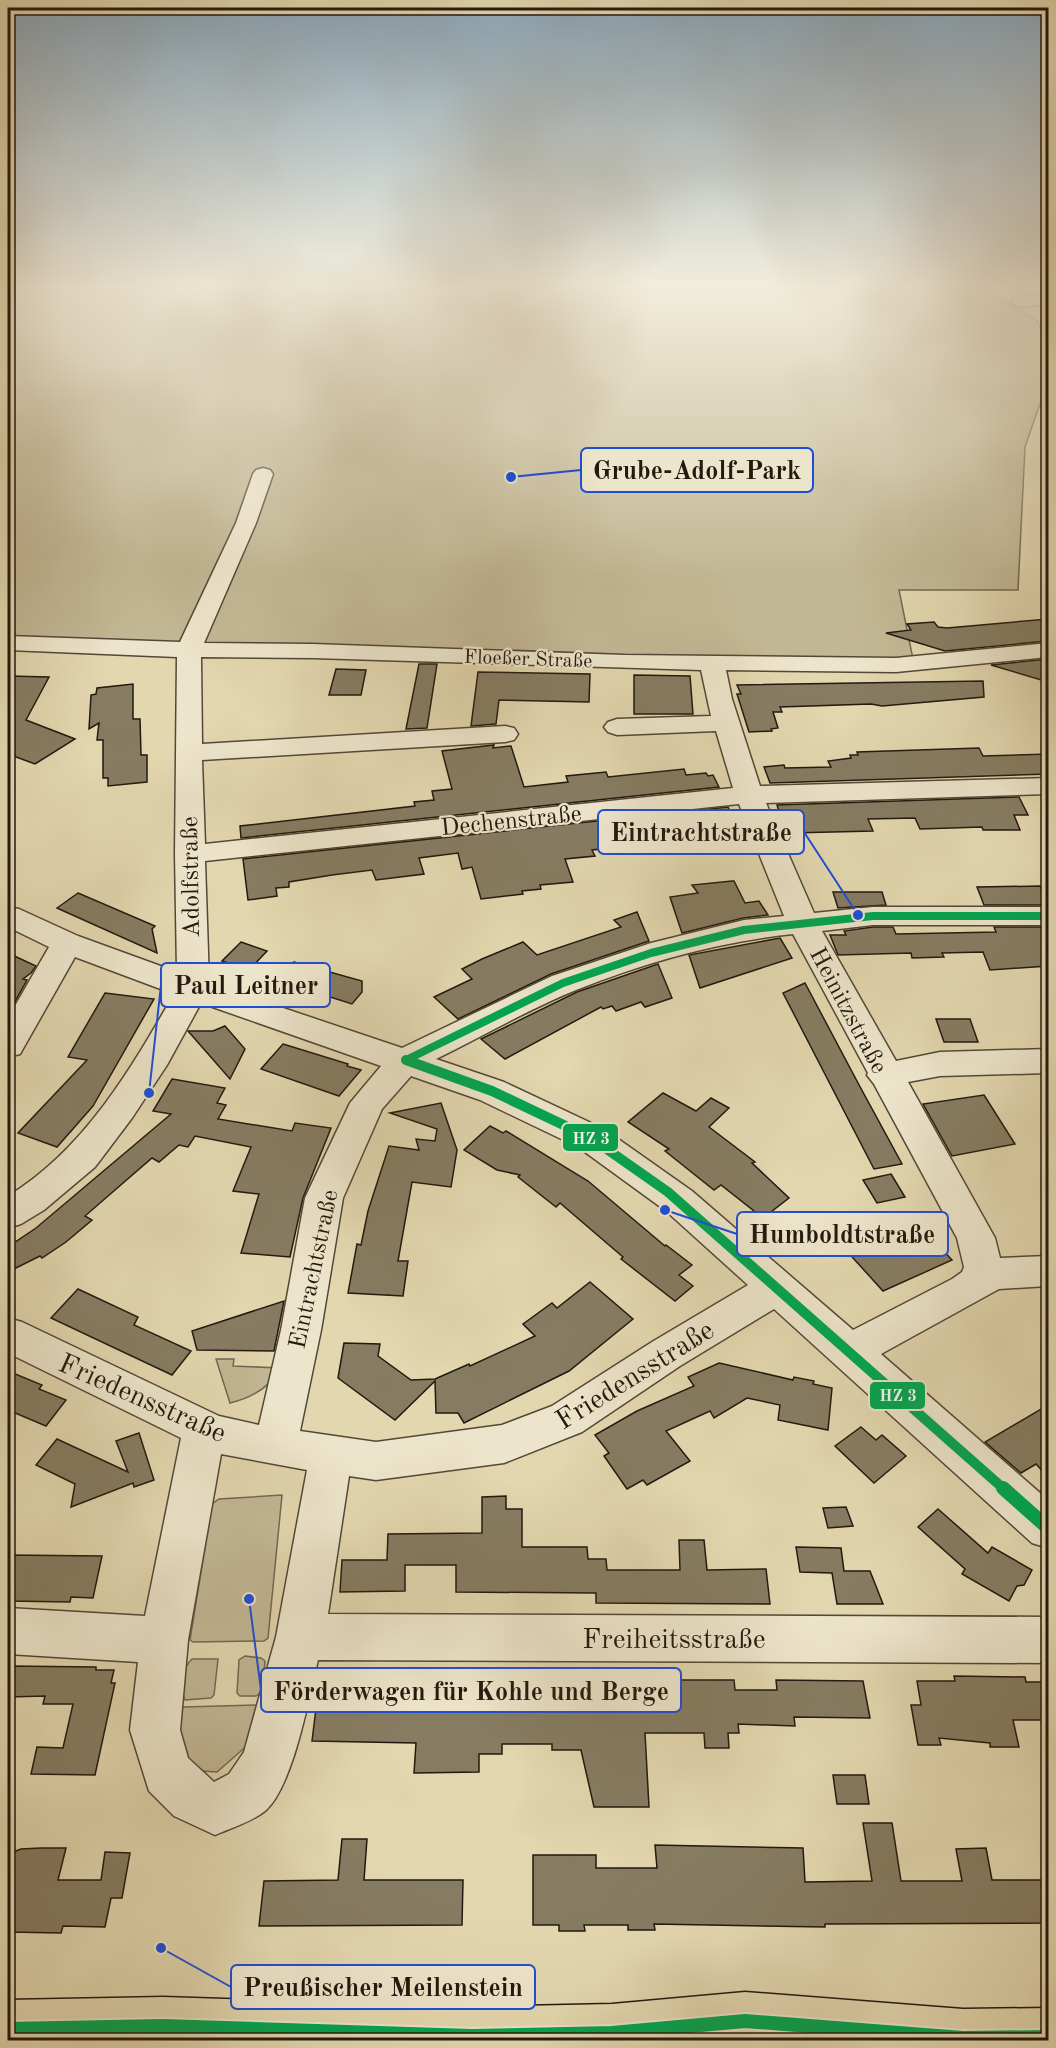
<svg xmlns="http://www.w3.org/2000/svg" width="1056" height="2048" font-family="'Old Standard TT',serif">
<rect width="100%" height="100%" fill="#e3d7af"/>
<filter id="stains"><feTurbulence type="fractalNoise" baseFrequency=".00333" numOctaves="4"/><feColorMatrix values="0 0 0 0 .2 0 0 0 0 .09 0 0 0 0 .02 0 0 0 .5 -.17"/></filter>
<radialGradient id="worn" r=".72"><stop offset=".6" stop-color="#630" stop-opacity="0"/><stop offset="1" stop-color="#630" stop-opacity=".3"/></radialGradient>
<g fill="#c2b794" stroke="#726852" stroke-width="1.5">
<path d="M8 287H978L1037 320 1048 347 1044 392 1025 447 1018 590H899L913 659 891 662 8 640Z"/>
<path d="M216 1359H234L233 1366 281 1368C270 1387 251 1398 230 1403Z"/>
<path d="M282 1495 268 1638 264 1641 193 1642 190 1640 212 1504 219 1499Z"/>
<path d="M245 1656 261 1658 265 1661 262 1692 256 1696H240L237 1693 239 1660Z"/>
<path d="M192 1659H218L214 1695 211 1698 185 1700C180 1688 182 1668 192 1659Z"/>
<path d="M259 1705 257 1737 217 1772 200 1771 174 1742 179 1711 183 1707Z"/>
</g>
<g fill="#867c62" stroke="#22190f" stroke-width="1.5">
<path d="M1048 619V641L945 651 886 633 911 630 907 624 934 622 938 627 947 628Z"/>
<path d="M1048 659V682L991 665Z"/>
<path d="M419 664H437L427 728 406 729Z"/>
<path d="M336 669 366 670 361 695H329Z"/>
<path d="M478 672 590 674 589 702 499 700 496 724 471 726Z"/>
<path d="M634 675 690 676 693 714H634Z"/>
<path d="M8 676 49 677 26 720 75 739 35 764 8 754Z"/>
<path d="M983 681 984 697 882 706 871 704 780 707 782 712H773L778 728 771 729 772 731 749 732 737 694H741L737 685Z"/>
<path d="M133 684V719H140L141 755H147V782L108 786V778H103V740H97L99 723 89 729 91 695 96 694 97 688Z"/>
<path d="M494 745 493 748 511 746 524 787 568 782 566 776 606 772 608 777 684 769 686 775 706 773 708 776 713 775 719 787 241 838 240 826 415 806 414 802 434 800 432 791 452 789 442 751Z"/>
<path d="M979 748 983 756 1048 754V774L770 783 764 767 784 765 785 768 831 767 828 761 851 758 850 755H858L857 752Z"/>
<path d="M1019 797 1028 815H1014L1020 830H983L982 827 920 829 915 818 868 819 873 831 791 833 787 821H782L777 805Z"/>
<path d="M728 807 735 822 708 824 712 833 650 839 646 828 605 831 611 848 592 850 595 856 565 859 573 882 540 885 541 889 522 891 523 894 481 899 472 867 462 869 458 853 419 858 424 874 376 880 372 870 332 875 289 882V887L276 888 277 896 248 900 243 859Z"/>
<path d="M732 881H734L745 903 759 901 768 915 743 918 682 933 670 897 698 893 692 885Z"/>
<path d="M1040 886 1048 905H984L977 887Z"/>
<path d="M833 892H882L886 905 838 908Z"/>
<path d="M78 893 155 926 152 929 157 953 57 908Z"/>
<path d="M637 912 649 941 551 974 458 1019 434 997 472 979 462 969 482 959 523 942 537 955 621 927 614 920Z"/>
<path d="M873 927H893L896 934 996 932 994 927H1048V966L990 970 983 952 942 953 944 957 912 958 911 953 838 955 830 935H846L844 931Z"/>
<path d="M780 938 792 958 700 988 689 955Z"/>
<path d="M241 942 267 951 249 970 222 961Z"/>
<path d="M8 953 36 966 31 973 23 979 27 980 8 1014Z"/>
<path d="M294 962 362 981V992L352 1004 324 995 326 992 288 980Z"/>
<path d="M658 964 672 998 645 1007 641 1002 616 1011 612 1006 603 1009 601 1007 505 1059 481 1039 577 992Z"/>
<path d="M805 983 858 1083 902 1164 874 1169 783 993Z"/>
<path d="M105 993 154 999 93 1106 57 1147 18 1133 87 1060 68 1057Z"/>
<path d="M936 1019H970L978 1042H944Z"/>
<path d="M225 1026 245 1049 230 1079 188 1031H213Z"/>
<path d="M283 1044 348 1064 347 1066 361 1070 339 1096 261 1069Z"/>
<path d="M172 1079 225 1088 217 1103 226 1105 218 1119 292 1131 295 1123 331 1128 303 1198 290 1257 241 1253 259 1194 233 1191 251 1147 195 1136 188 1147 179 1145 159 1162 152 1158 85 1216 92 1220 66 1242 42 1258 40 1256 8 1272V1247L36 1228 171 1114 153 1111Z"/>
<path d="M663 1093 696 1111 711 1098 729 1108 709 1127 755 1162 752 1163 789 1198 763 1218 721 1185 714 1190 665 1151 669 1149 628 1122Z"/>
<path d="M984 1095 1015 1144 952 1156 923 1104Z"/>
<path d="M441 1103 457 1150 451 1187 412 1182 398 1261H408L403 1296 348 1293 357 1244 361 1245 368 1211 389 1146 419 1150 416 1139 435 1141 437 1129 390 1113Z"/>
<path d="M490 1126 503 1133 506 1131 588 1181 665 1246 666 1245 692 1265 679 1275 693 1286 675 1301 621 1259 623 1257 560 1203 556 1207 518 1177 520 1175 497 1170 464 1150Z"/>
<path d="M891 1174 905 1197 877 1203 863 1180Z"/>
<path d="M928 1234 952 1260 883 1291 844 1248 868 1238 883 1254Z"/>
<path d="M590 1282 633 1319 569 1371 464 1423 458 1413H436L435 1381 395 1420 338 1378 344 1343 380 1344 378 1356 411 1380 435 1379 469 1364 470 1366 535 1336 523 1324 552 1303 557 1308Z"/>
<path d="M78 1289 138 1317 134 1325 191 1351 172 1375 51 1318Z"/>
<path d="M284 1301 274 1351 197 1350 192 1331Z"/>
<path d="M719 1363 793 1380 794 1377 814 1381 813 1384 832 1388 828 1430 778 1420 780 1405 747 1398 714 1418 710 1411 666 1431 690 1461 647 1485 643 1480 627 1489 604 1456 609 1453 595 1435 637 1411 694 1386 688 1377Z"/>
<path d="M8 1371 42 1385 39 1389 66 1400 46 1426 8 1410Z"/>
<path d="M1048 1405V1477L1036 1464 1021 1473 985 1442Z"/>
<path d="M861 1427 876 1440 882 1435 906 1456 874 1483 835 1446Z"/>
<path d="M139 1433 154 1480 134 1487 133 1483 71 1507 75 1484 36 1465 57 1439 128 1472 116 1441Z"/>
<path d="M506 1496V1509H522V1547H587L588 1559H606L607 1570H680L679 1540H704L707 1570 766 1569 770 1604 596 1603V1593L456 1592V1565H405V1591L340 1592 342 1560H387L388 1534 482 1533V1497Z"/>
<path d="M846 1507 853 1526 828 1528 823 1508Z"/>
<path d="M938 1509 988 1553 992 1547 1032 1570 1024 1585 1017 1586 1009 1601 962 1574 965 1569 918 1527Z"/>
<path d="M796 1547 841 1548 844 1571H870L883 1604H837L832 1573 800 1572Z"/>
<path d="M8 1555 102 1556 93 1598 71 1597 70 1602 8 1601Z"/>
<path d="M8 1666 96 1667V1670H114L111 1683H115L95 1775 31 1774 37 1747 63 1748 73 1704H43L45 1696 8 1697Z"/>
<path d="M425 1673 575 1674V1679L612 1680V1685H665V1680H734L735 1690H777L776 1680 863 1681 870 1718 794 1717 795 1726 738 1724 739 1733H728L729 1748H705L704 1733H645L649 1807H594L581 1750H552V1744H502V1754H479V1772L414 1773 416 1743 312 1741 320 1676 425 1679Z"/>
<path d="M954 1676 1025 1677 1026 1682H1048V1720H1013L1019 1747H990V1743L939 1738 941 1745H918L911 1705H921L917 1681H955Z"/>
<path d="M833 1775H865L869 1804H837Z"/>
<path d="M863 1823H892L901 1881H962L956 1849 986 1848 992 1880H1048V1923L825 1924V1927L654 1924 655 1930H628V1925H584L585 1931H559V1925H533V1855H596V1868H657L655 1845 803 1848 805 1882 872 1881Z"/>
<path d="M342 1839H367L364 1880H463L462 1925 259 1926 264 1881 338 1880Z"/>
<path d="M41 1848H66L58 1880H101L105 1852 130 1853 122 1898H111L105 1927 63 1926 61 1933 8 1932V1875L13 1852 21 1849Z"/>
</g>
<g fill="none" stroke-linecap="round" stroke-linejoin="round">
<g stroke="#524837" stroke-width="3">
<g id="minor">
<path d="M1048 294V304L1019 307 1011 302 1019 297Z"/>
<path d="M263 468 270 470 273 474 256 523 204 643 313 644 625 655 896 658 1048 643V657L896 672 726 670 732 699 760 786 1048 778V794L766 803 814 913 873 907H1048V925H873L822 931 896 1061 940 1052 1048 1049V1073L940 1076 908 1082 995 1238 1000 1258 1048 1256V1286L999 1289 881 1354 1048 1500V1548L1032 1543 774 1309 680 1366 582 1432 504 1463 376 1480 349 1476 328 1614 1048 1617V1663L318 1660C309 1697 293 1787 265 1811 251 1822 231 1828 215 1835L174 1816 149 1791 130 1730 138 1662 8 1654V1608L145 1616 181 1438 8 1353V1318L22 1322 219 1416 259 1425 281 1330 305 1198 350 1103 381 1066 201 1003 167 1065 132 1118 95 1167 44 1210 21 1224 8 1228V1196C84 1150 131 1069 174 994L75 957 20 1054 8 1057V1018L49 947 8 927V907L19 909 78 936 177 972 175 854 177 657 8 650V636L180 642 236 523 253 474 256 470ZM201 657 313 658 701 670 711 716 617 719 608 722 604 727 608 732 617 735 716 731 733 788 205 844 202 760 505 742 514 740 518 734 514 728 505 726 202 744ZM739 804 784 916 744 920 651 943 552 976 402 1048 209 983 205 861ZM793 934 868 1073 867 1075 874 1084 957 1238 964 1267 962 1272 952 1279 853 1330 692 1191 604 1129 504 1082 436 1059C481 1037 529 1009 576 990 646 962 719 942 793 934ZM411 1076 480 1100 578 1147 666 1211 748 1285 652 1342 552 1406 502 1425 376 1442 300 1431 321 1330 343 1198 382 1109ZM221 1454 307 1470 276 1637 244 1752 229 1774 214 1782 188 1758 180 1730 188 1640Z"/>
</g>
</g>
<g stroke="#22190f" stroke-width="3">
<path id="major" d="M745 1992 963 2009 1048 2008V2040H8V2000L163 1997 472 2007 612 2004Z"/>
</g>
<use href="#minor" fill="#ede5cb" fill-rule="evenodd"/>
<use href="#major" fill="#e3d7af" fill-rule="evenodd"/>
<g stroke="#ede5cb" stroke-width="12">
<path id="bus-1-far2" d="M406 1060 563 983 651 953 744 930 873 916H1048"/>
</g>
<g stroke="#ede5cb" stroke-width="15">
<path id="bus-1-far1" d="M406 1060 492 1091 591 1138 668 1192 1004 1489"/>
</g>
<g stroke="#ede5cb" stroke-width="18">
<g id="bus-1">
<path d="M1003 1488 1048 1528"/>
<path d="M8 2029 163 2026 472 2036 612 2033 745 2021 963 2038 1048 2037"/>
</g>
</g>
<use href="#bus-1-far2" stroke="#00a651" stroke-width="8"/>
<use href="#bus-1-far1" stroke="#00a651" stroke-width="10"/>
<use href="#bus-1" stroke="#00a651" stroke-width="14"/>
</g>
<linearGradient id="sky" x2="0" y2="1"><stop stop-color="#8ba8bc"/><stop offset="0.5" stop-color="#f2eddb"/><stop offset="1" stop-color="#f2eddb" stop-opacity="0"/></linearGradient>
<rect width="1056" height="573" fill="url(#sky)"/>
<g text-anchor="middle" stroke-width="4.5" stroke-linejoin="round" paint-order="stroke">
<g font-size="20" fill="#22190f" stroke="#ede5cb">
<text transform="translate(528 658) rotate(2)" y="7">Floeßer Straße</text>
</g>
<g font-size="24" fill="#22190f" stroke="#ede5cb">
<text transform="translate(511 820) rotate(-6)" y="8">Dechenstraße</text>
<text transform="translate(190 877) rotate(-91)" y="8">Adolfstraße</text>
<text transform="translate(849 1010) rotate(62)" y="8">Heinitzstraße</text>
<text transform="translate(313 1269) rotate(-78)" y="8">Eintrachtstraße</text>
</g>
<g font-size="28" fill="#22190f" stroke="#ede5cb">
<text transform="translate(634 1374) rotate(-32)" y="10">Friedensstraße</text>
<text transform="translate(143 1397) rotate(24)" y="10">Friedensstraße</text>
<text x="674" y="1648">Freiheitsstraße</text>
</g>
</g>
<path fill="none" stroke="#1d4ed8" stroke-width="2" d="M511 477L581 470M858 915L804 832M149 1093L161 985M665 1210L737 1234M249 1599L261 1690M161 1948L231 1987"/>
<g fill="#1d4ed8" stroke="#ede5cb" stroke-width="2">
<circle cx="511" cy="477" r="6"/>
<circle cx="858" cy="915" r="6"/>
<circle cx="149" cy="1093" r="6"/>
<circle cx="665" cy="1210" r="6"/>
<circle cx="249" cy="1599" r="6"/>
<circle cx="161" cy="1948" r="6"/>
</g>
<g fill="#ede5cb" stroke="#1d4ed8" stroke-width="2">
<rect x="581" y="448" width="232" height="44" rx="6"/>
<rect x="598" y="810" width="206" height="44" rx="6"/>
<rect x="161" y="963" width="169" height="44" rx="6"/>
<rect x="737" y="1212" width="211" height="44" rx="6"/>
<rect x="261" y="1668" width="420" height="44" rx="6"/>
<rect x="231" y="1965" width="304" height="44" rx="6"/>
</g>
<g font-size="26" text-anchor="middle" font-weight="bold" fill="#22190f">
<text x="697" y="479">Grube-Adolf-Park</text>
<text x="701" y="841">Eintrachtstraße</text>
<text x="246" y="994">Paul Leitner</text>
<text x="842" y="1243">Humboldtstraße</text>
<text x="471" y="1700">Förderwagen für Kohle und Berge</text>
<text x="383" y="1996">Preußischer Meilenstein</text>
</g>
<g stroke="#ede5cb" stroke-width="2">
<rect x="562" y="1123" width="57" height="29" rx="6" fill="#00a651"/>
<rect x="869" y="1381" width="57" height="29" rx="6" fill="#00a651"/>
</g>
<g font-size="16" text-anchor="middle" font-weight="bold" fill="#fff">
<text x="591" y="1144">HZ 3</text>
<text x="898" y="1401">HZ 3</text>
</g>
<rect width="1056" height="2048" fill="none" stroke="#e3d7af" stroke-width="30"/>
<rect x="9" y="9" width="1038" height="2030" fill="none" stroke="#22190f" stroke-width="3"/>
<rect x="15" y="15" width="1026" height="2018" fill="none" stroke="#22190f" stroke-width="1.5"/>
<rect width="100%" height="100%" filter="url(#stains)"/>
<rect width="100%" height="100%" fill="url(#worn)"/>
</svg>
